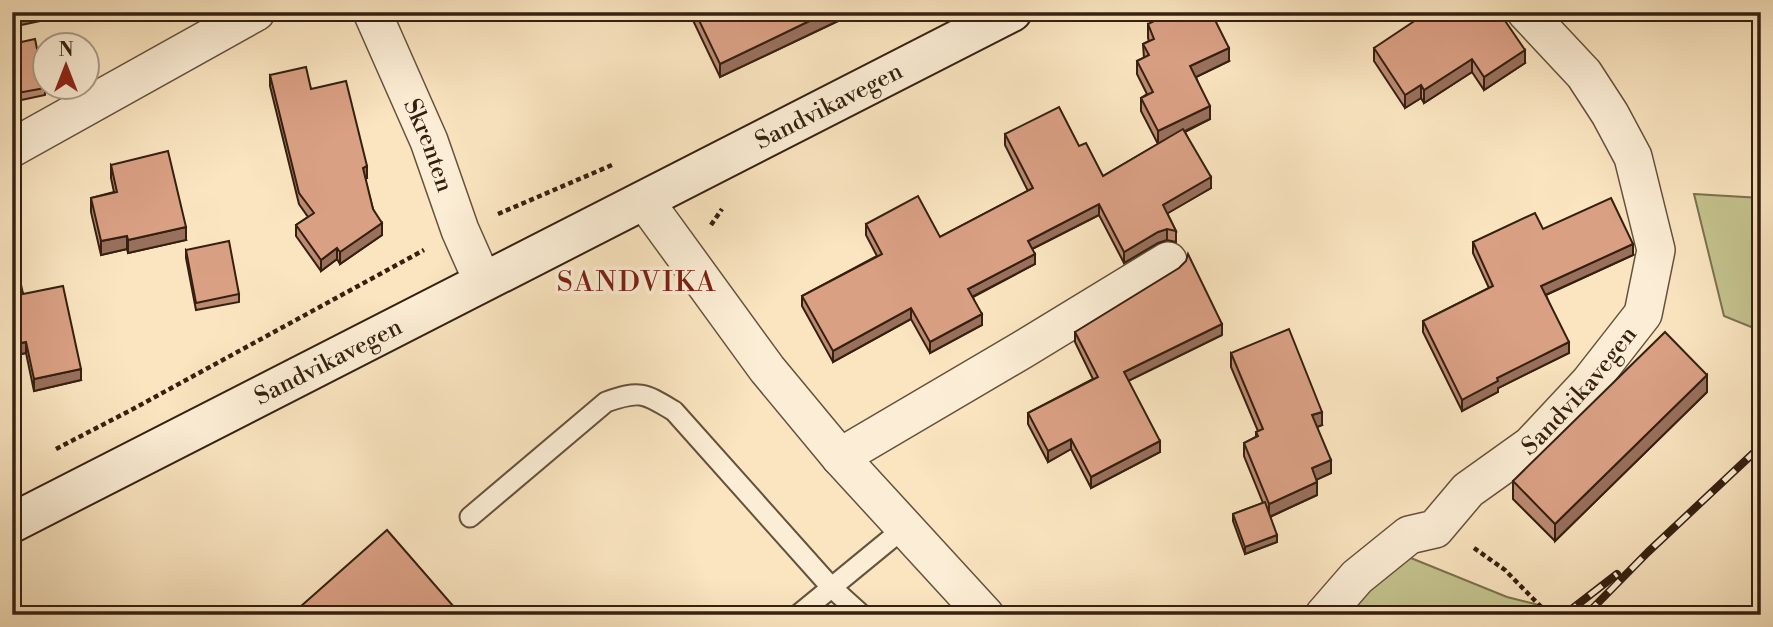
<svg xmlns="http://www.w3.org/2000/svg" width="1773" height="627" font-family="'Libre Bodoni',serif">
<rect width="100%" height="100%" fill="#fae5c0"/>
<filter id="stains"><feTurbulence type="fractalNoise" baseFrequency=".00286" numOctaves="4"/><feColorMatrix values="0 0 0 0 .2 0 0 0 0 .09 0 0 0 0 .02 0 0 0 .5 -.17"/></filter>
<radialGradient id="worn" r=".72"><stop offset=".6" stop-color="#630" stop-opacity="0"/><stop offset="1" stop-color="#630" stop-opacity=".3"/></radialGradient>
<g fill="#c4c38e" stroke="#7c724f" stroke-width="2">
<path d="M1694 194 1761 198V331L1724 316Z"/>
<path d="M1401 554 1507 597 1579 615H1322Z"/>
</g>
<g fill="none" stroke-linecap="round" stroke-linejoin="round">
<g stroke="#66513c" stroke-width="23">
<g id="lane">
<path d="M470 517 606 402C640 390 644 393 674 411L831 587 862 615"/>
<path d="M798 615 904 528"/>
</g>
</g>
<g stroke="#66513c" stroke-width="40">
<g id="street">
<path id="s1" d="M372 12 429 141 460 230 483 282"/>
<path d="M12 148 256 12"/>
<path d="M644 200 767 369 840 457 985 615"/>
<path d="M840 457 1022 350 1168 261"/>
<path id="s2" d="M1324 615 1357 577 1409 535 1435 529 1468 490 1531 445 1589 383 1643 314 1656 250 1633 157 1610 114 1584 74 1526 12"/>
</g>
</g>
<g stroke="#352010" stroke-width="42">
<g id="secondary">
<path id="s3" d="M12 523 1012 12"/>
</g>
</g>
<g stroke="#352010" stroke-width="4.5" stroke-dasharray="5 3.5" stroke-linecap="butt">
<path d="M498 214 612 165"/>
<path d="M711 225 722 209"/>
<path d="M56 449 133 409 424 250"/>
<path d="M1474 548 1505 570 1549 615"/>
</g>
<use href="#lane" stroke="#fceed6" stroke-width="19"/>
<use href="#street" stroke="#fceed6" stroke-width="37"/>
<use href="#secondary" stroke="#fceed6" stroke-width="38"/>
<g stroke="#352010" stroke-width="8">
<g id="rail">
<path d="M1564 615 1617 574"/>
<path d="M1586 615 1648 552 1761 446"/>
</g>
</g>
<use href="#rail" stroke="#fceed6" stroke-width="5" stroke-dasharray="16" stroke-linecap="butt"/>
</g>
<g fill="#bb8a72" stroke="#352010" stroke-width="2">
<path d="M689 12H840V20L720 77Z"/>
<path d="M1463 20 1525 63 1484 90 1472 72 1424 103 1421 98 1405 108 1374 61V48Z"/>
<path d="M1148 24 1229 61 1196 77 1210 119 1185 132 1211 188 1167 213 1176 231V242L1167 240 1158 243 1124 263 1099 215 1032 249 1035 264 973 297 982 325 930 353 911 319 833 362 802 306V296L877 256 866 235V224L940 237 1028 191 1005 145V134L1079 146 1103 176 1158 144 1141 111V98L1147 94 1137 74V61L1144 58 1143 44 1149 41 1148 38Z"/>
<path d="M12 44 45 88V95L12 102Z"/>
<path d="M270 75 311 89 367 178 365 179 373 209 382 235 340 264 337 259 321 271 296 236V225L308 217 299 204 270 86Z"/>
<path d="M111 165 186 240 128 253 127 249 101 255 91 212V198L114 192 111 178Z"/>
<path d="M1543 229 1633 255 1546 295 1569 353 1498 388V392L1462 411 1423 332V321L1489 288 1473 253V242Z"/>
<path d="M186 250 239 294V302L196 310 186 258Z"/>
<path d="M12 267 23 294 81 380 34 391 26 353 12 356Z"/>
<path d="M1075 332 1222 335 1128 381 1160 452 1091 488 1071 449 1048 462 1028 424V413L1093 379 1075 342Z"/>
<path d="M1231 353 1322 425 1317 427 1331 473 1317 479V495L1270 517 1277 542 1245 554 1233 521V514L1263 503 1244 456V443L1256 437V432L1258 431 1231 367Z"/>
<path d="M1707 392 1555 541 1513 499V481Z"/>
</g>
<g fill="#99705c" stroke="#352010" stroke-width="2">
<path d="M20 12H64V16L12 27V14Z"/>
<path d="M828 12H840V20L720 77V64Z"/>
<path d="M1229 48V61L1190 80V66Z"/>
<path d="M1525 50V63L1484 90V77Z"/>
<path d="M1472 59V72L1424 103V90Z"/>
<path d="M1421 85V98L1405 108V95Z"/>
<path d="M1210 106V119L1158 144V131Z"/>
<path d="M367 166V178L363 179V168Z"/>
<path d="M1211 177V188L1163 216V205Z"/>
<path d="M1099 204V215L1028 251V241Z"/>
<path d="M382 223V235L340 264V252Z"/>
<path d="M186 227V240L128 253V240Z"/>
<path d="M1167 229V240L1158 243 1124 263V252L1158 232Z"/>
<path d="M127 236V249L101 255V241Z"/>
<path d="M1633 244V255L1541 297V286Z"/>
<path d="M337 248V259L321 271V260Z"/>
<path d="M1035 254V264L968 299V289Z"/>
<path d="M911 308V319L833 362V351Z"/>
<path d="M982 314V325L930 353V342Z"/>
<path d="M1222 324V335L1124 383V372Z"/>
<path d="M26 342V353L12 356V345Z"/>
<path d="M1569 342V353L1498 388V392L1462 411V400L1497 378Z"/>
<path d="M81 369V380L34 391V379Z"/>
<path d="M1707 375V392L1555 541V524Z"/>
<path d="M1322 412V425L1312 429V415Z"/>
<path d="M1071 439V449L1048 462V451Z"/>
<path d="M1160 441V452L1091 488V477Z"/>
<path d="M1331 460V473L1312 482V468Z"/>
<path d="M1317 482V495L1269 517V504Z"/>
<path d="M1277 535V542L1245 554V547Z"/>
</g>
<g fill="#daa084" stroke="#352010" stroke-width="2">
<path d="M695 12H828L720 64Z"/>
<path d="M1172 12H1211L1229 48 1190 66 1210 106 1158 131 1141 98 1153 92 1137 61 1149 55 1143 44 1154 39 1148 24Z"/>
<path d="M1428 12H1458L1463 20 1475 12H1499L1525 50 1484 77 1472 59 1424 90 1421 85 1405 95 1374 48Z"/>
<path d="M35 39 45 88 12 94V44Z"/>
<path d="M306 67 311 89 346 81 367 166 363 168 373 209 382 223 340 252 337 248 321 260 296 225 314 213 299 193 270 75Z"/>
<path d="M1059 107 1079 146 1086 143 1103 176 1183 129 1211 177 1163 205 1176 231 1167 229 1158 232 1124 252 1099 204 1028 241 1035 254 968 289 982 314 930 342 911 308 833 351 802 296 882 254 866 224 918 196 940 237 1033 188 1005 134Z"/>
<path d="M168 151 186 227 128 240 127 236 101 241 91 198 117 192 111 165Z"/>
<path d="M1611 198 1633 244 1541 286 1569 342 1497 378 1498 381 1462 400 1423 321 1493 286 1473 242 1535 213 1543 229Z"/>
<path d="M229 241 239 294 196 303 186 250Z"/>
<path d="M1188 254 1222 324 1124 372 1160 441 1091 477 1071 439 1048 451 1028 413 1098 377 1075 332 1179 268 1186 261Z"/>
<path d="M17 266 23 294 63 286 81 369 34 379 26 342 12 345V267Z"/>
<path d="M1289 329 1322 412 1312 415 1331 460 1312 468 1317 482 1269 504 1244 443 1258 436 1256 432 1263 429 1231 353Z"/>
<path d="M1665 332 1707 375 1555 524 1513 481Z"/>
<path d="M1265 502 1277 535 1245 547 1233 514Z"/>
<path d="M387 530 461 615H291Z"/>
</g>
<g text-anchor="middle" stroke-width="7" stroke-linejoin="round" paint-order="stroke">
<g font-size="24" fill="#352010" stroke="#fceed6">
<text dy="8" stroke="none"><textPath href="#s3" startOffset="917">Sandvikavegen</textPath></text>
<text dy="8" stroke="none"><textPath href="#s1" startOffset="145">Skrenten</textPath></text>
<text dy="8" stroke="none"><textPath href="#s3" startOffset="355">Sandvikavegen</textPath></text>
<text dy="8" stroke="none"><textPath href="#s2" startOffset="345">Sandvikavegen</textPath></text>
</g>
<g font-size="28" letter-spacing="2" fill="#7a1f14" stroke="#fceed6">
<text x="637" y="291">SANDVIKA</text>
</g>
</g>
<rect width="1773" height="627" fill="none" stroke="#fae5c0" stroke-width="42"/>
<rect x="14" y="14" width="1745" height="599" fill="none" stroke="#352010" stroke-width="3.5"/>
<rect x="21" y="21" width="1731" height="585" fill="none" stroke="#352010" stroke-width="2"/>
<g transform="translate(66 66)"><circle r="33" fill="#fceed6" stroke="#ac9c87" stroke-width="2"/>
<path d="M0-5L12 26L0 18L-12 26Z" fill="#8f2418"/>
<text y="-10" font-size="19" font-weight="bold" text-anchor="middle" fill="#352010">N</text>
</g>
<rect width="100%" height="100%" filter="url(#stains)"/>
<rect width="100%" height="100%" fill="url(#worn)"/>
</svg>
